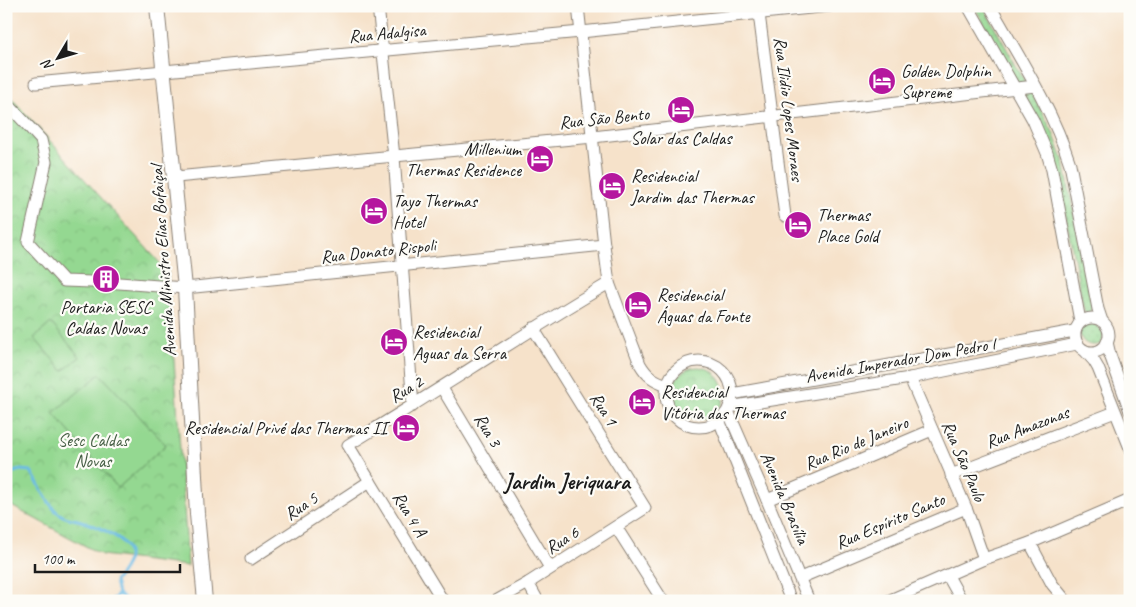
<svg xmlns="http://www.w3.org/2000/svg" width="1136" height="607" font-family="Caveat,sans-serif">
<defs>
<pattern id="grass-dots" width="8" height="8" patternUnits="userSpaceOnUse" patternTransform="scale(1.25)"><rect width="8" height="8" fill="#94d891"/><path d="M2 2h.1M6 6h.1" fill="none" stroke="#7fb97c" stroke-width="1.8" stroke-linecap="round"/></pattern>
<pattern id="park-crowns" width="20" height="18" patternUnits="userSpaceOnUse" patternTransform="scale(1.25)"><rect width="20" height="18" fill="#94d891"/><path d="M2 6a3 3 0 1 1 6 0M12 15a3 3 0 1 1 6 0" fill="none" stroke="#7fb97c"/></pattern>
</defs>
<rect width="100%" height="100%" fill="#fdfcf7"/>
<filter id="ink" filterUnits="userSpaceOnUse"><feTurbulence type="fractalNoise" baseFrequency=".02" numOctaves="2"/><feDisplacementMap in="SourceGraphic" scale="10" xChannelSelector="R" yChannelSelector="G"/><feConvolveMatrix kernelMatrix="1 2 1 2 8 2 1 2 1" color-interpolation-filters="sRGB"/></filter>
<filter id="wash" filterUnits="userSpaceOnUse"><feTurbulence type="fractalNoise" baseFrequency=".0096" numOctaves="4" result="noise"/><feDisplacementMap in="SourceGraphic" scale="20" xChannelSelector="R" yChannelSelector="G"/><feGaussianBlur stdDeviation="1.12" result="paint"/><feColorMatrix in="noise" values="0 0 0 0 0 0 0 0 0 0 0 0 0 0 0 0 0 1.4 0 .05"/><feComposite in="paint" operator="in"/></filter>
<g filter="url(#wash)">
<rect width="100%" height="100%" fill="#f6e2ca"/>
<g fill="url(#grass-dots)" stroke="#587a56">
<path d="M974 6H983L1053 132 1064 162 1092 308 1089 313H1086L1084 310 1056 166 1048 138Z"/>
<path d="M1090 323C1100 325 1108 335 1100 344 1089 348 1077 341 1081 328Z"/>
</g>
<g fill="url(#park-crowns)" stroke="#587a56">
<path d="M6 92 168 272 188 566 102 555 6 503Z"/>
<circle cx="698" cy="393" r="26"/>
</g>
<g fill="#94d891" stroke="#587a56">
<path d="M51 323 80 357 63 371 34 338Z"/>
<path d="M100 374 166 445 118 488 53 413Z"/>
</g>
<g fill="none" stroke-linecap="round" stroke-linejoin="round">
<g stroke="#6bbbe6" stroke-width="3">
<path d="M6 472 8 474 20 470 31 471C37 481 48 504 56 511 65 520 74 518 84 522 115 533 147 547 115 581L118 594 128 601"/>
<path d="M112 601 118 594"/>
</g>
</g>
</g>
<g filter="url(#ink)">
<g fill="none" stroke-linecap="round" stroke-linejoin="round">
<g stroke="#897f73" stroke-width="13">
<g id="minor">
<path d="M378 6 394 157 413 406"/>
<path d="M578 6 604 245 609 283 640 364C647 376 653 380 667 385"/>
<path d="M758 6 785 216"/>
<path d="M968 6 1033 120 1047 153 1052 170 1080 321"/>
<path d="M990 6C1019 57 1052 108 1070 164L1098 309 1102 321"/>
<path d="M36 83 581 32 830 6"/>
<path d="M6 102 41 140 46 162 28 242 64 281 119 283 185 288 604 245"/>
<path d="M176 177 593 137 1035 86"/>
<circle cx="1092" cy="335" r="17"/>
<path d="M1107 342 1110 355 1130 411"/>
<path d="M1085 351 1094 361 1098 368 1130 448"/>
<circle cx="699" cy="394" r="33"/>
<path d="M910 378 966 508 984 559"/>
<path d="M442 388 550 568"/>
<path d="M732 394 1074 331"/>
<path d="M729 407 910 378 1077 344"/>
<path d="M728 411 767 500 809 601"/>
<path d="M719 420 791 601"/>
<path d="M951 475 1115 412"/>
<path d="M767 500 932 430"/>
<path d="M616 527 663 601"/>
<path d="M1030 543 1052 584 1066 601"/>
<path d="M251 559 370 481"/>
<path d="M948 576 962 601"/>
<path d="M800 578 966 508"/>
<path d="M528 583 538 601"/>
<path d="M443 601 348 445C436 392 521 335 609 283"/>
<path d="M496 601 528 583 645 508 533 328"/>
<path d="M888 601 984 559 1030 543 1130 500"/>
</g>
</g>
<g stroke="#897f73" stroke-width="16">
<path id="major" d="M157 6 185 288 197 514 205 601"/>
</g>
<use href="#minor" stroke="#fff" stroke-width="11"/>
<use href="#major" stroke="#fff" stroke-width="14"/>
</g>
</g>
<defs>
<g id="hotel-disc" transform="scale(1.4375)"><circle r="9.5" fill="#b5179e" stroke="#fdfcf7"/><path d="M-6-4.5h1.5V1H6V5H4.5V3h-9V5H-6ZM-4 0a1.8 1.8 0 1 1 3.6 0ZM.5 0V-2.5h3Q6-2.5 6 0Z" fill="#fff"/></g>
<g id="building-disc" transform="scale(1.4375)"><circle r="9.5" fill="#b5179e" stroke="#fdfcf7"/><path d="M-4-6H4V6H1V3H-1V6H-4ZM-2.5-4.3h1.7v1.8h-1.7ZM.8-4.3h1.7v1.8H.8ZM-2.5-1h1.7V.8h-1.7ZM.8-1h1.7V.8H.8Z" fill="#fff"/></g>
</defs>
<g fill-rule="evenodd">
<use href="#hotel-disc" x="882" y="81"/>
<use href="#hotel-disc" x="681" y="110"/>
<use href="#hotel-disc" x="540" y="159"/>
<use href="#hotel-disc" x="612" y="186"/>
<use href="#hotel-disc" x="374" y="211"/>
<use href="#hotel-disc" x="798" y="225"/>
<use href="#building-disc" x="106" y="279"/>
<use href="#hotel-disc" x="638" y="305"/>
<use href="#hotel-disc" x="394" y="342"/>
<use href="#hotel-disc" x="642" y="402"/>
<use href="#hotel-disc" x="406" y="428"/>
</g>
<g text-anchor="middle" stroke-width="4.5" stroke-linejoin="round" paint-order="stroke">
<g font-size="18" fill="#1c1c1c" stroke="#fdfcf7">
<text transform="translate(387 33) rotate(-5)" y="6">Rua Adalgisa</text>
<text transform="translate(789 109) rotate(83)" y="6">Rua Ilidio Lopes Moraes</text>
<text transform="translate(604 118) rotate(-6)" y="6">Rua São Bento</text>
<text transform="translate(378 251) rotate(-6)" y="6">Rua Donato Rispoli</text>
<text transform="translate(163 261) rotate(-94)" y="6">Avenida Ministro Elias Bufaiçal</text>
<text transform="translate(900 360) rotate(-10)" y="6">Avenida Imperador Dom Pedro l</text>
<text transform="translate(406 389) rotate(-31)" y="6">Rua 2</text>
<text transform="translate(604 409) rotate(58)" y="6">Rua 1</text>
<text transform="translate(1027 427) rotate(-21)" y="6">Rua Amazonas</text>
<text transform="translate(488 430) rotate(59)" y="6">Rua 3</text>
<text transform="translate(856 443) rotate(-23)" y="6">Rua Rio de Janeiro</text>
<text transform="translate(964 461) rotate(67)" y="6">Rua São Paulo</text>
<text transform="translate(785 498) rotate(67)" y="6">Avenida Brasília</text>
<text transform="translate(301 506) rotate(-33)" y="6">Rua 5</text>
<text transform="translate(410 514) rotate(59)" y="6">Rua 4 A</text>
<text transform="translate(890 521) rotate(-23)" y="6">Rua Espírito Santo</text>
<text transform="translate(562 540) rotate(-32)" y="6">Rua 6</text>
</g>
<g font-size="18" fill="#1c1c1c" stroke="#fdfcf7" text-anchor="start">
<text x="901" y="77">Golden Dolphin<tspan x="901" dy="21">Supreme</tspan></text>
<text x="681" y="144" text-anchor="middle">Solar das Caldas</text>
<text x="521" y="155" text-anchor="end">Millenium<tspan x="521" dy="21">Thermas Residence</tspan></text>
<text x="631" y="182">Residencial<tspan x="631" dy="21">Jardim das Thermas</tspan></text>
<text x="393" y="207">Tayo Thermas<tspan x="393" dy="21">Hotel</tspan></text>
<text x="817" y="221">Thermas<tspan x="817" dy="21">Place Gold</tspan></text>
<text x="657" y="301">Residencial<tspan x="657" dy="21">Águas da Fonte</tspan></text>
<text x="106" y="313" text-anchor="middle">Portaria SESC<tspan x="106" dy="21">Caldas Novas</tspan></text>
<text x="413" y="338">Residencial<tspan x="413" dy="21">Aguas da Serra</tspan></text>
<text x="661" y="398">Residencial<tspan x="661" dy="21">Vitória das Thermas</tspan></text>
<text x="387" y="434" text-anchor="end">Residencial Privé das Thermas II</text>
</g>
<g font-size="18" fill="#465e45" stroke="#fdfcf7">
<text x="93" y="446">Sesc Caldas<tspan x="93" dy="21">Novas</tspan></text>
</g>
<g font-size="22" font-weight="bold" fill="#1c1c1c" stroke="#fdfcf7">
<text x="567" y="489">Jardim Jeriquara</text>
</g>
</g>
<rect width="1136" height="607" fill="none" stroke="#fdfcf7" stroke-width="25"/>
<g transform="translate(58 58) rotate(232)" stroke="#fdfcf7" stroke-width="4" paint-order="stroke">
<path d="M0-4L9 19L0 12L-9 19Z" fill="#1c1c1c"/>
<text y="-8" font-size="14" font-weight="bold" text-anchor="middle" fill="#1c1c1c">N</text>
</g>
<path d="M35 564v8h145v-8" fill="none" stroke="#1c1c1c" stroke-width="2.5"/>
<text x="42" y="564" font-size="15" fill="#1c1c1c" stroke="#fdfcf7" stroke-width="4" paint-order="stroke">100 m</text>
</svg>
